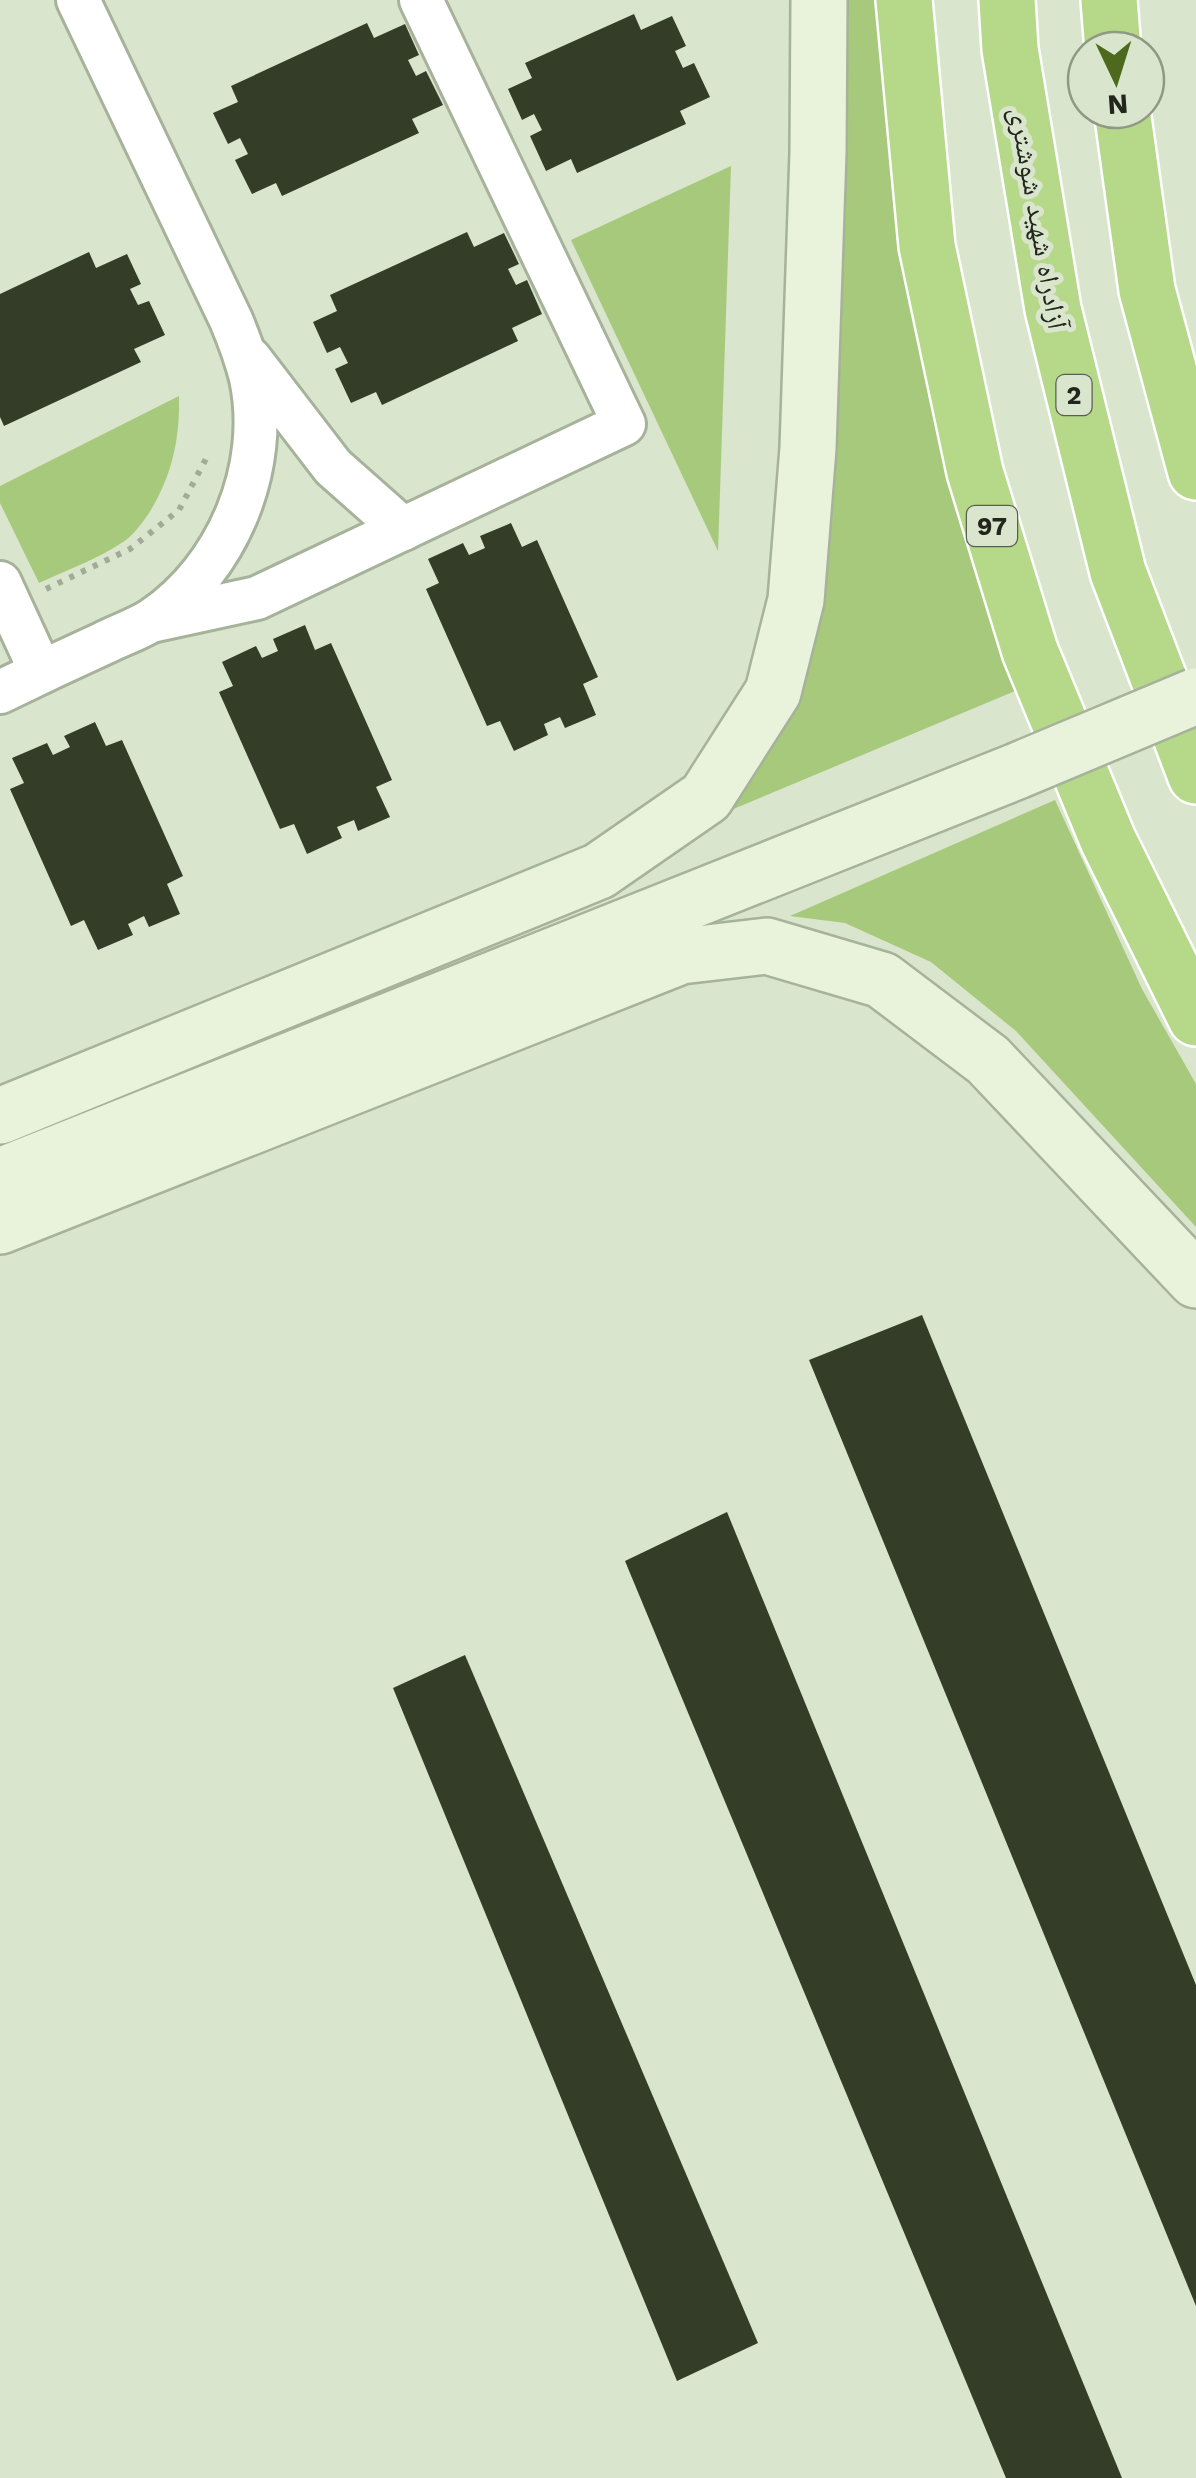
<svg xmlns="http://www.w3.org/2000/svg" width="1196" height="2478" font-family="'Work Sans','Noto Naskh Arabic',sans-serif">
<rect width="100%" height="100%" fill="#d9e5cc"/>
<g fill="#a7c97c">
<path d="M839 0H877L1020 689 731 810 764 760 802 690 823 595Z"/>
<path d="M731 166 718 551 571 240Z"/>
<path d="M179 396C180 439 172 476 149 513 142 523 133 536 123 542 98 559 67 570 39 583L0 503V486Z"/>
<path d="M1055 800 1142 989 1196 1084V1227L1016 1031 931 962 845 923 790 916Z"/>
</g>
<g fill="#333d28">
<path d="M634 14 641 30 672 16 686 46 675 51 683 68 694 63 710 97 680 111 686 124 577 173 571 159 546 171 530 136 542 130 534 114 522 120 508 89 532 78 525 63Z"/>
<path d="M367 23 374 38 405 24 419 55 408 60 416 76 426 71 443 105 412 119 419 133 282 196 276 183 252 194 235 160 248 154 240 138 228 144 213 113 238 102 231 86Z"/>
<path d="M467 232 474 247 504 233 519 264 508 269 516 285 527 280 542 314 512 328 518 341 382 405 376 392 351 403 335 369 348 363 340 347 327 353 313 322 337 311 330 295Z"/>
<path d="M89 252 96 268 127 254 141 284 130 289 138 305 149 301 165 335 134 349 141 362 4 426 0 417V294Z"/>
<path d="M511 523 522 547 537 540 598 677 583 684 596 715 565 728 560 717 544 724 548 735 514 751 500 721 487 726 426 589 439 583 428 559 463 543 469 555 485 548 480 536Z"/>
<path d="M305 625 315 650 331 643 392 780 376 787 390 817 358 831 354 820 337 827 342 838 307 854 294 824 280 829 219 692 233 686 222 662 256 646 262 658 278 651 273 639Z"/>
<path d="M95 722 106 746 122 740 183 876 167 884 180 914 149 927 144 916 128 924 133 935 98 950 84 920 71 926 10 789 24 783 12 758 47 743 53 755 70 747 64 736Z"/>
<path d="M922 1315 1196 1985V2306L809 1360Z"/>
<path d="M727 1512 1122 2478H1006L625 1561Z"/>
<path d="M465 1655 758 2343 677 2381 393 1688Z"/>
</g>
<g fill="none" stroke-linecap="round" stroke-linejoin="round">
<g stroke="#a6b299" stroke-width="48">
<g id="street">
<path d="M250 359 333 467 403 529"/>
<path d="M0 583 41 672"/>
<path d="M151 621 257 598 624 424 421 0"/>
<path d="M0 692C35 675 69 659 104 643 120 635 138 629 152 620 228 569 270 467 251 378 246 358 239 339 231 320L78 0"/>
</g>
</g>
<g stroke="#a6b299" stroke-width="60">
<g id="secondary">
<path d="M0 1116 599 871 706 797 773 692 796 600 808 448 818 152 819 0"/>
<path d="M0 1176 1017 771"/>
<path d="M0 1226 681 956 767 946 882 980 988 1060 1196 1280"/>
</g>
</g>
<g stroke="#fff" stroke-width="60">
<g id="highway">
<path d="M904 0 927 246 975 472 1030 651 1108 840 1196 1018"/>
<path d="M1007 0 1010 49 1053 309 1118 572 1196 776"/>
<path d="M1109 0 1113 50"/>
<path d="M1122 110 1147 290 1196 472"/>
</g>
</g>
<path stroke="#a2ab97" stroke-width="6" stroke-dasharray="5 8" stroke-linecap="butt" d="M46 589 130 549 179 510 208 455"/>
<use href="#street" stroke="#fff" stroke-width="42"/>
<use href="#secondary" stroke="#e9f3dc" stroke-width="55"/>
<use href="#highway" stroke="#b5d889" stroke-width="55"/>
<g stroke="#a6b299" stroke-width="60" stroke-linecap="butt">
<path id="secondary-bridge" d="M1017 771 1196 696"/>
</g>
<use href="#secondary-bridge" stroke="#e9f3dc" stroke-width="55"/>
</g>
<g text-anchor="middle" stroke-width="10" stroke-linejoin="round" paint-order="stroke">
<g fill="#d9e5cc" stroke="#595f52" stroke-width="2.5">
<rect x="1056.5" y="375" width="35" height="40" rx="8"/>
<rect x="967" y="506" width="50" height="40" rx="8"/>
</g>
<g font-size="25" font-weight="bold" fill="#22261d">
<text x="1074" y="404">2</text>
<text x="992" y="535">97</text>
</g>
<g font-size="28" fill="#22261d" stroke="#d9e5cc">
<text transform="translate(1039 218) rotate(80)" y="10">آزادراه شهید شوشتری</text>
</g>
</g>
<g transform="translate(1116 80) rotate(176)"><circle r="48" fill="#d9e5cc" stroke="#909986" stroke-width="2.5"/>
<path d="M0-8L18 38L0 25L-18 38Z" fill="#4c691d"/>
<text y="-15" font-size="28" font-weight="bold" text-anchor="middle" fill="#22261d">N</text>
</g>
</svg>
